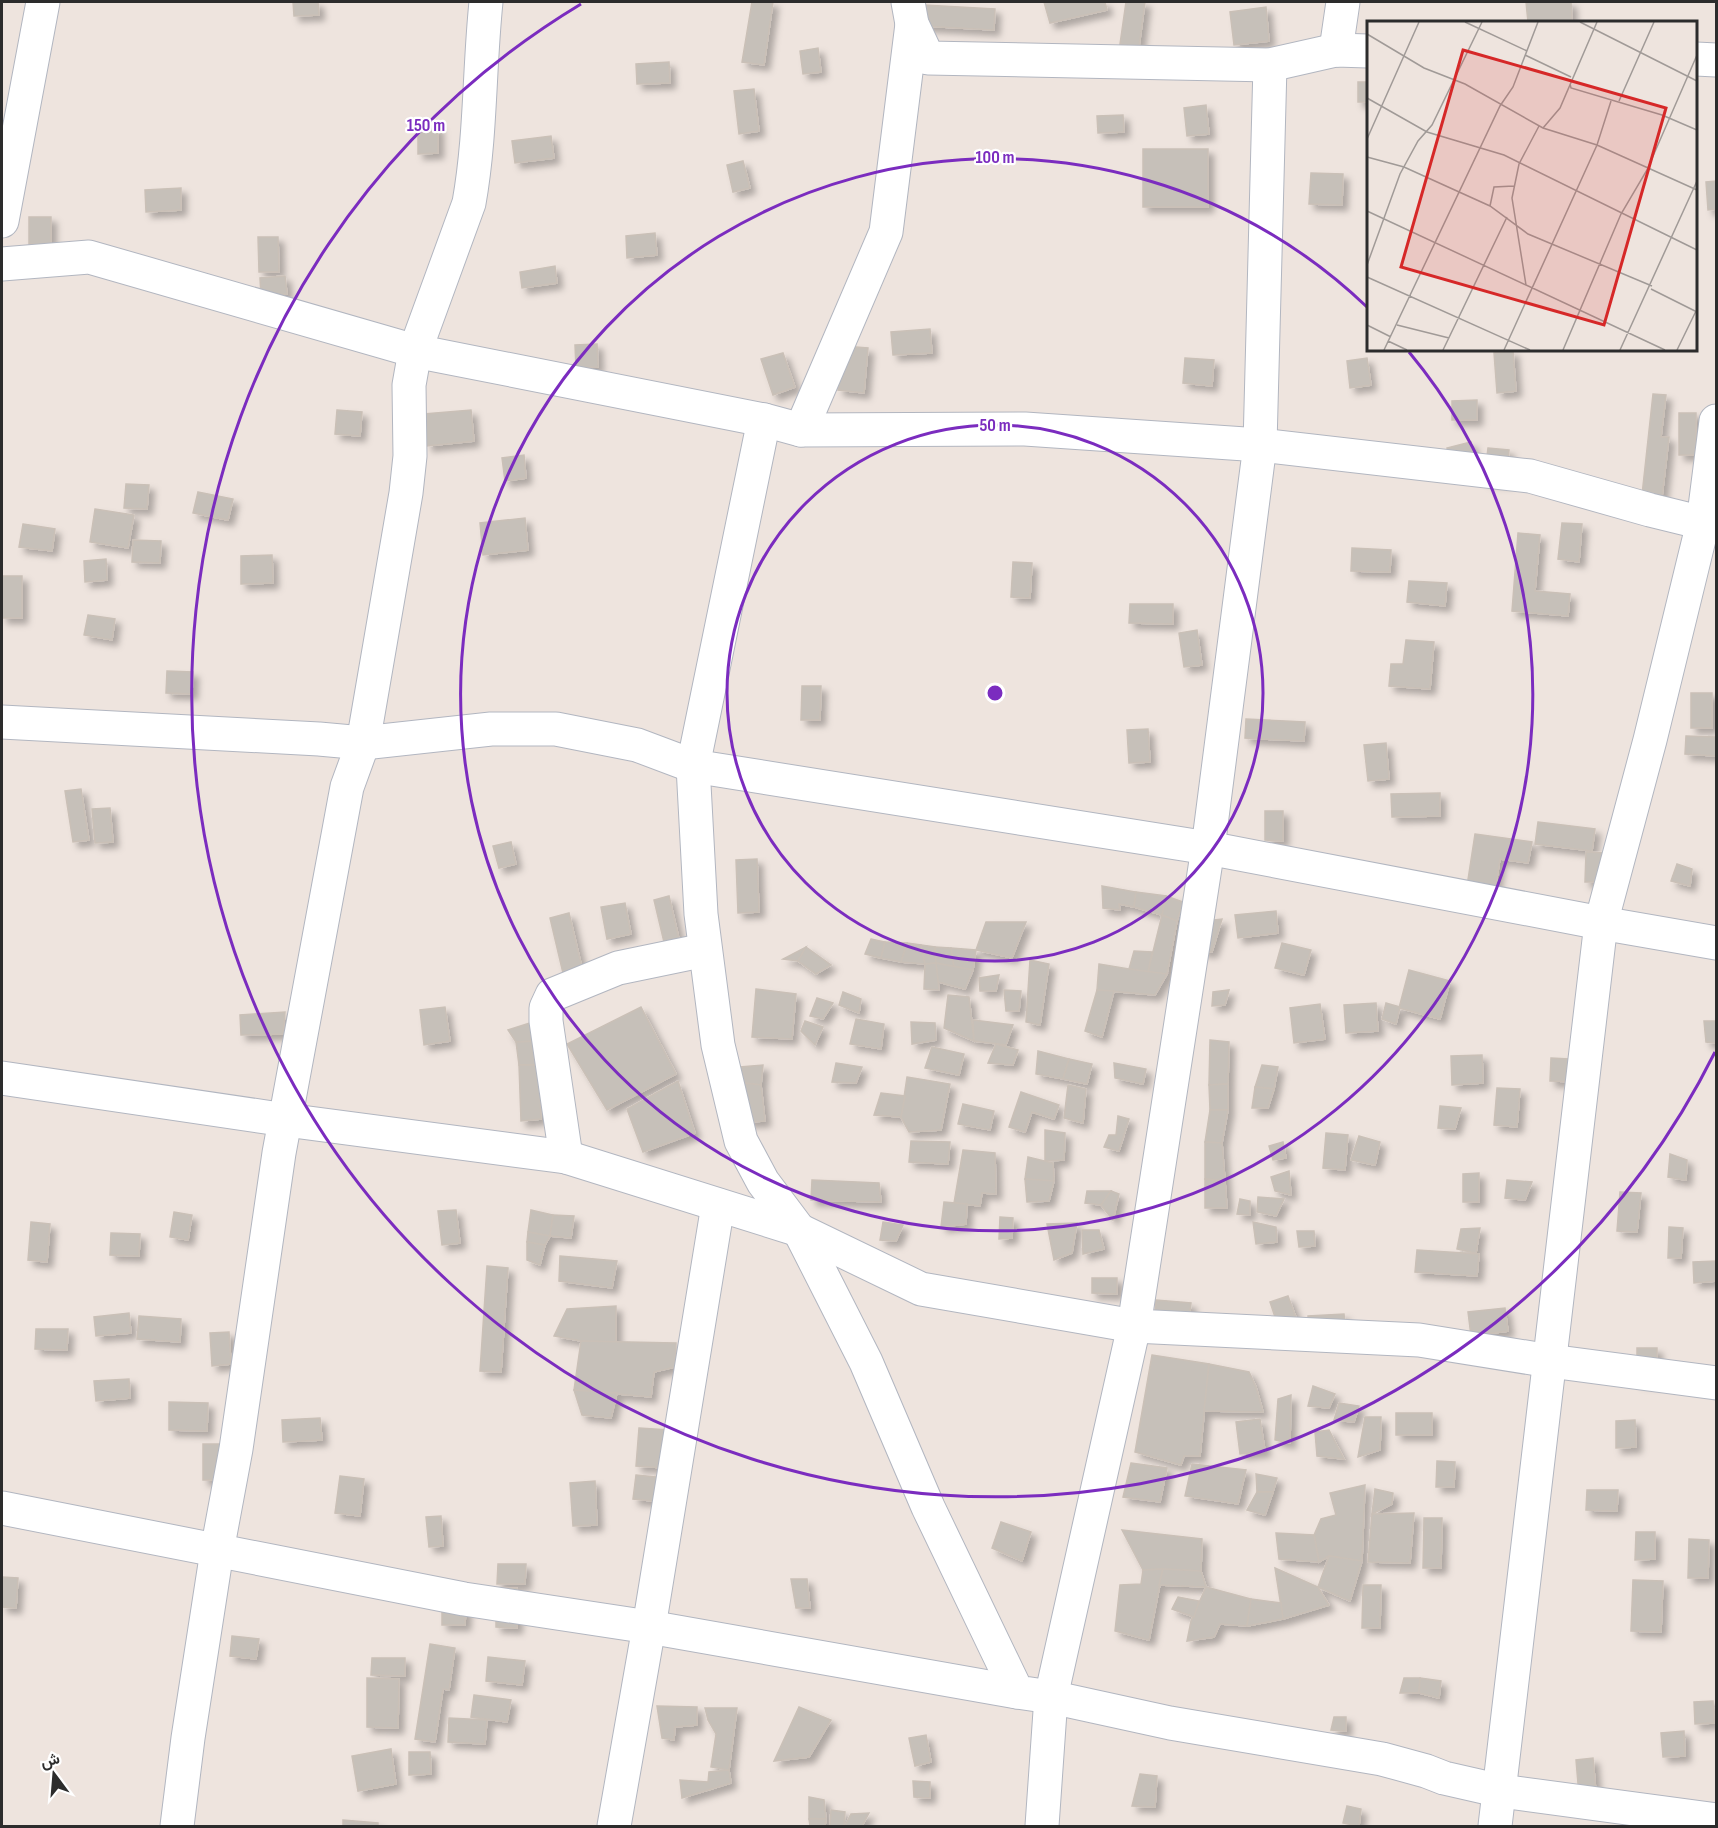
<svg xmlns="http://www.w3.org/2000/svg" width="1718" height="1828" font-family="'Sofia Sans Condensed',Vazirmatn,sans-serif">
<defs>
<filter id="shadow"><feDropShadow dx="5.5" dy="5.5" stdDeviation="3" flood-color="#0004"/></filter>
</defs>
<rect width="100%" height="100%" fill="#eee4de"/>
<g fill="#c6c0b9" stroke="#cac0b7" stroke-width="1.5" filter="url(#shadow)">
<path d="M293 2H318L319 15 294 16Z"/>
<path d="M752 2H773L764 65 742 62Z"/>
<path d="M1044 2H1105L1107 10 1050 23Z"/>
<path d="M1126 2H1145L1139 47 1120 44Z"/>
<path d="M1526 2H1571L1572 22H1528Z"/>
<path d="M924 5 995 9 994 30 923 26Z"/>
<path d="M1266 7 1269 41 1234 45 1230 12Z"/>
<path d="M818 48 821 72 803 74 800 51Z"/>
<path d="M669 62 670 83 637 84 636 64Z"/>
<rect x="1358" y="82" width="10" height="20"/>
<path d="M754 89 759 131 739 134 734 91Z"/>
<path d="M1206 105 1209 134 1187 136 1184 108Z"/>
<path d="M1123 115 1124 132 1098 133 1097 116Z"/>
<path d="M418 126H438V153L418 154Z"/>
<path d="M551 136 554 158 515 163 512 141Z"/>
<rect x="1143" y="149" width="65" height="58"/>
<path d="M743 161 750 188 733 192 727 165Z"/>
<path d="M1311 173 1343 174 1342 205 1309 204Z"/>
<path d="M1716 181V209L1708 210 1706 182Z"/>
<path d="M181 188V210L146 212 145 190Z"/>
<rect x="29" y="217" width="22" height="27"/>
<path d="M655 233 657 255 627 258 626 236Z"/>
<path d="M258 237H278L279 272H259Z"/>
<path d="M555 266 557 283 522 288 520 272Z"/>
<path d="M285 276 287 294 261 296 260 278Z"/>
<path d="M930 329 932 353 893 355 891 332Z"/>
<path d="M597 344 598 367 576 368 575 345Z"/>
<path d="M843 346 868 348 864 393 838 390Z"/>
<path d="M1513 351 1516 391 1497 393 1494 353Z"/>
<path d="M783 353 795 387 773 395 761 359Z"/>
<path d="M1185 358 1214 360 1212 386 1183 383Z"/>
<path d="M1367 358 1371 385 1350 388 1347 361Z"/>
<path d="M1653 394 1666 395 1661 437H1669L1662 497 1642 495Z"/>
<path d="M1477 400V420H1452V401Z"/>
<path d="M337 410 362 412 360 436 335 434Z"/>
<path d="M471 410 474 441 427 446 424 414Z"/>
<rect x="1679" y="413" width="17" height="42"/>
<path d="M1471 442 1477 467 1453 472 1447 448Z"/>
<path d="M1488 448 1509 450 1506 482 1484 480Z"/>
<path d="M524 455 526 478 505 481 502 458Z"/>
<path d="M126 484 149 485 147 509 124 508Z"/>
<path d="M198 492 233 499 228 520 193 513Z"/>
<path d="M95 509 134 515 128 548 90 542Z"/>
<path d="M525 518 528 550 483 555 480 523Z"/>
<path d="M1562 523 1582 524 1579 562 1558 559Z"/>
<path d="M23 524 55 529 52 551 19 547Z"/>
<path d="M1518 533 1540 535 1535 591 1570 594 1568 616 1512 611Z"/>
<path d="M133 540 161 541 160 563 132 562Z"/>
<path d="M1352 548 1391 550 1390 572 1351 571Z"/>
<path d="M272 555 273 583 241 584V556Z"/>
<path d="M106 559 107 580 85 582 84 561Z"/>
<path d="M1013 562 1032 563 1030 598 1011 597Z"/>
<rect x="2" y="576" width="20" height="42"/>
<path d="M1409 581 1447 583 1445 606 1407 602Z"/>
<path d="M1130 604H1173V624L1129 623Z"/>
<path d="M88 615 115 619 112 640 84 635Z"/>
<path d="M1197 630 1202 665 1184 667 1179 633Z"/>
<path d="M1406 640 1434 642 1430 689 1389 686 1391 664H1403Z"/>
<path d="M167 671 193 672 192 694 166 693Z"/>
<path d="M802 686H821L820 720H801Z"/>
<rect x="1691" y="693" width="21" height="35"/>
<path d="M1246 719 1305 722 1304 741 1245 738Z"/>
<path d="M1148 729 1150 762 1129 763 1127 730Z"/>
<path d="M1686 736 1716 737V756L1685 754Z"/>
<path d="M1386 743 1389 779 1368 781 1364 745Z"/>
<path d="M81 789 89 840 73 842 65 791Z"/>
<path d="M1440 793V816L1392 817 1391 794Z"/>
<path d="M110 808 113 842 95 843 92 809Z"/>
<path d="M1265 811H1283V841L1265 840Z"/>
<path d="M1538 822 1595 829 1592 851 1535 844Z"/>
<path d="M1475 834 1532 842 1528 863 1500 859 1493 903 1465 899Z"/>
<path d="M511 842 516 864 499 868 493 846Z"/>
<path d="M1586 852 1607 853 1606 882H1585Z"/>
<path d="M757 859 759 912 738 913 736 860Z"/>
<path d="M1677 864 1692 869 1690 886 1671 881Z"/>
<path d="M1102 886 1136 892 1134 907 1119 904 1120 910 1103 908Z"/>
<path d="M1136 892 1166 896 1162 915 1134 907Z"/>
<path d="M669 896 679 939 664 942 654 900Z"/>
<path d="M1166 896 1183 902 1177 921 1162 915Z"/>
<path d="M625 903 631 934 607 939 601 907Z"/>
<path d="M1276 911 1278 933 1238 938 1235 915Z"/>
<path d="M569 913 582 968 563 973 550 918Z"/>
<path d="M1162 915 1177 921 1167 974 1148 972Z"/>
<path d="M1222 919 1212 952 1200 951 1204 921Z"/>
<path d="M986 922H1026L1012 958 976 950Z"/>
<path d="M871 939 885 942 881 958 865 954Z"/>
<path d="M885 942 907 943 901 962 881 958Z"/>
<path d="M907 943 921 945 925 964 901 962Z"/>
<path d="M1282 943 1311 950 1304 975 1275 968Z"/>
<path d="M921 945 935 947 936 963 925 964Z"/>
<path d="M806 947 798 961 783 959Z"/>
<path d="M806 947 831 965 816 974 798 961Z"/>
<path d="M935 947 951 948 954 967 936 963Z"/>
<path d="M951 948 976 950 973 970 954 967Z"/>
<path d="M1134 951 1152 952 1148 972 1129 969Z"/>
<path d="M1030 960 1049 964 1040 1025 1026 1022Z"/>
<path d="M936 963 973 970 965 989 938 982Z"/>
<path d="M936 963 939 990 924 989 925 964Z"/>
<path d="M1099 964 1129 969 1167 974 1155 995 1097 990Z"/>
<path d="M1409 970 1450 981 1440 1019 1399 1008Z"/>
<path d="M999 975 996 991H980L979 978Z"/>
<path d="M756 989 796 994 792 1039 752 1037Z"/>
<path d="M1004 990 1021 991 1019 1011H1006Z"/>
<path d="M1097 990 1114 991 1102 1037 1085 1031Z"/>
<path d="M1229 990 1225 1005 1212 1006 1213 992Z"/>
<path d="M843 992 861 999 859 1013 839 1005Z"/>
<path d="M948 995 969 997 974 1041 944 1028Z"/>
<path d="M817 998 833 1003 823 1019 810 1016Z"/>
<path d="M1376 1003 1378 1031 1346 1033 1344 1005Z"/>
<path d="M1386 1003 1400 1007 1396 1024 1382 1019Z"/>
<path d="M1320 1004 1325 1039 1294 1043 1290 1008Z"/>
<path d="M445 1007 450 1041 424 1045 420 1010Z"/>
<path d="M641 1007 676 1074 607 1110 567 1044Z"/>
<path d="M285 1012 283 1034 241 1035 240 1015Z"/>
<path d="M856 1019 884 1024 881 1049 850 1044Z"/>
<path d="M973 1020 1013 1025 1006 1045 974 1041Z"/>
<path d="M805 1021 823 1027 815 1045 801 1031Z"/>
<path d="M1704 1021H1716V1043L1706 1042Z"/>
<path d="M533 1022 538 1041 516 1042 508 1030Z"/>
<path d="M911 1022 935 1023 936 1040 912 1044Z"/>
<path d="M1210 1040 1229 1042 1228 1084 1209 1085Z"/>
<path d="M538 1041 539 1065H519L516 1042Z"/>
<path d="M996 1044 1018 1050 1013 1065 988 1063Z"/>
<path d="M932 1047 964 1054 959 1075 925 1068Z"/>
<path d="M1038 1051 1069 1059 1063 1079 1036 1074Z"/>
<path d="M1482 1055 1483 1083 1452 1085 1451 1056Z"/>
<path d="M1551 1058 1588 1060 1587 1082 1550 1081Z"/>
<path d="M1069 1059 1092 1064 1087 1084 1063 1079Z"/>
<path d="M836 1063 862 1067 856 1083 832 1082Z"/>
<path d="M1114 1063 1146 1069 1143 1084 1115 1078Z"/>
<path d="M519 1065H539L541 1119 521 1121Z"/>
<path d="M763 1065 761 1085 744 1083 740 1067Z"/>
<path d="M1262 1065 1278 1067 1274 1089 1255 1087Z"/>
<path d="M907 1077 950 1084 941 1130 909 1132 901 1117Z"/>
<path d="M678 1081 695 1133 643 1152 627 1109Z"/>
<path d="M744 1083 761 1085 765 1121 746 1122Z"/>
<path d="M1228 1084V1110H1210L1209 1085Z"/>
<path d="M1068 1085 1086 1089 1083 1123 1064 1118Z"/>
<path d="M1255 1087 1274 1089 1268 1108H1252Z"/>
<path d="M1497 1088 1520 1089 1517 1127 1494 1125Z"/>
<path d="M1021 1092 1059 1105 1054 1119 1032 1112 1025 1132 1009 1127Z"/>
<path d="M881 1093 905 1096 901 1117 874 1115Z"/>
<path d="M963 1104 994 1111 990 1130 958 1124Z"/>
<path d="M1440 1106 1461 1108 1455 1129 1438 1128Z"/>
<path d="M1210 1110H1228L1222 1143 1205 1142Z"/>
<path d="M1118 1116 1129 1119 1119 1151 1104 1147 1109 1135H1116Z"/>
<path d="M1045 1130 1065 1133 1064 1160 1045 1161Z"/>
<path d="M1326 1133 1348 1135 1345 1170 1323 1168Z"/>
<path d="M1359 1136 1380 1142 1375 1165 1351 1160Z"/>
<path d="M911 1141 950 1142 948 1164 909 1162Z"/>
<path d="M1205 1142 1222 1143 1225 1181 1205 1179Z"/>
<path d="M1283 1142 1286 1158 1273 1160 1269 1146Z"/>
<path d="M963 1150 995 1153 996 1194 982 1193 980 1206 954 1203Z"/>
<path d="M1670 1154 1687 1160 1686 1180 1668 1177Z"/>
<path d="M1028 1157 1053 1163 1054 1181 1025 1179Z"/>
<path d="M1289 1171 1291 1195 1275 1191 1271 1177Z"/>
<path d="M1479 1173V1202H1463V1174Z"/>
<path d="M1025 1179 1054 1181 1049 1201 1027 1202Z"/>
<path d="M1205 1179 1225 1181 1227 1208H1205Z"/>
<path d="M812 1180 879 1183 881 1202 811 1200Z"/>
<path d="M1507 1180 1532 1182 1525 1200 1505 1198Z"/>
<path d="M1087 1191H1111L1101 1205 1085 1203Z"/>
<path d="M1111 1191 1119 1194 1113 1220 1101 1205Z"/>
<path d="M1620 1192 1641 1193 1637 1232 1617 1231Z"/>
<path d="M1258 1197 1284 1199 1276 1216 1257 1212Z"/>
<path d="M1240 1199 1250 1201V1215L1237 1214Z"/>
<path d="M944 1202 967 1204 966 1224 941 1227Z"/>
<path d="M456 1210 460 1243 442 1245 438 1211Z"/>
<path d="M531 1210 553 1215 550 1236 528 1232Z"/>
<path d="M174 1212 192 1215 188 1240 170 1237Z"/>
<path d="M553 1215 574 1216 571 1238 550 1236Z"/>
<path d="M1000 1217 1013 1218 1012 1238 999 1239Z"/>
<path d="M31 1222 50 1224 47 1262 28 1260Z"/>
<path d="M883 1222 903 1225 896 1241 880 1240Z"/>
<path d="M1253 1222 1276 1227 1277 1242 1256 1244Z"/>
<path d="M1077 1223 1072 1253 1054 1260 1047 1224Z"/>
<path d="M1669 1227 1683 1228 1681 1258H1668Z"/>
<path d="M1480 1228 1476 1253 1457 1249 1461 1229Z"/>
<path d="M1082 1230H1099L1104 1249 1083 1254Z"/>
<path d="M1297 1231H1314L1315 1246 1299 1247Z"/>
<path d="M528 1232 550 1236 545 1245 527 1242Z"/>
<path d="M111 1233 140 1234 139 1256 110 1255Z"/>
<path d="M527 1242 545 1245 540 1265 527 1260Z"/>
<path d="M1417 1250 1479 1254 1477 1276 1415 1272Z"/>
<path d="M560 1256 617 1261 612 1288 559 1281Z"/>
<path d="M1716 1261V1281L1694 1283 1693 1262Z"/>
<path d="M487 1266 508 1268 501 1372 480 1371Z"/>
<path d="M1092 1278H1117V1294L1092 1293Z"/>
<path d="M1288 1296 1298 1323 1279 1329 1270 1302Z"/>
<path d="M1156 1300 1191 1303 1188 1327 1154 1324Z"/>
<path d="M616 1306V1342L581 1341 554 1336 567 1309Z"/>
<path d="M1505 1308 1508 1331 1471 1336 1468 1312Z"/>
<path d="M129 1313 131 1333 96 1336 94 1317Z"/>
<path d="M1344 1314 1346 1333 1309 1336 1308 1316Z"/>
<path d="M139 1316 181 1319 180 1342 137 1339Z"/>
<path d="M36 1329H68L67 1350 35 1349Z"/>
<path d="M229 1332 231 1364 212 1366 210 1333Z"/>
<path d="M581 1341 676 1343 675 1367 654 1372 651 1397 574 1390Z"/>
<rect x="1637" y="1348" width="20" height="33"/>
<path d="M1152 1355 1209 1364 1200 1456H1184L1181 1465 1135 1452Z"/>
<path d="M1209 1364 1249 1372 1256 1387 1263 1412 1204 1411Z"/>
<path d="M129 1379 130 1398 96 1401 94 1381Z"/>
<path d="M1313 1386 1335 1394 1329 1408 1308 1406Z"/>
<path d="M574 1390 617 1393 611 1418 582 1415Z"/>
<path d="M1291 1395 1290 1443 1275 1440 1278 1399Z"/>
<path d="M169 1402 208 1403 207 1431 169 1430Z"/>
<path d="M1339 1403 1359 1406 1354 1422 1334 1420Z"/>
<rect x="1396" y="1413" width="36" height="22"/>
<path d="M1365 1417H1381L1380 1450 1358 1457Z"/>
<path d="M320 1418 322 1440 283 1442 282 1420Z"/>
<path d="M1260 1419 1265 1451 1240 1454 1236 1422Z"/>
<path d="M1635 1420 1636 1447 1616 1448V1421Z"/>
<path d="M639 1428 669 1430 666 1468 636 1466Z"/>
<path d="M1329 1430 1344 1459 1317 1456 1315 1432Z"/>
<path d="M203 1444H221L220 1480H203Z"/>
<path d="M1437 1461 1455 1462 1454 1487H1436Z"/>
<path d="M1131 1463 1167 1468 1160 1502 1123 1497Z"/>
<path d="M1192 1464 1246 1470 1238 1504 1185 1496Z"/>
<path d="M1256 1474 1277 1478 1273 1492H1257Z"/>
<path d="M636 1475 666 1478 663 1502 633 1499Z"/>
<path d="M340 1476 364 1479 360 1516 335 1513Z"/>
<path d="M595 1481 597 1525 573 1526 570 1483Z"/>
<path d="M1365 1485 1362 1561 1329 1556 1319 1562 1314 1535 1321 1519 1336 1515 1330 1493Z"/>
<path d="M1375 1489 1393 1493 1392 1504 1372 1514Z"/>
<path d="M1587 1490H1618L1617 1511 1586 1510Z"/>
<path d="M1257 1492H1273L1265 1515 1247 1510Z"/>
<path d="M1414 1513 1410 1563 1368 1562 1372 1514Z"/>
<path d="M441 1516 443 1546 429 1547 426 1517Z"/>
<path d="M1424 1518H1442L1441 1568H1423Z"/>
<path d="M1001 1522 1031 1532 1022 1561 992 1548Z"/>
<path d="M1122 1530 1202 1539 1201 1571 1163 1569 1143 1570Z"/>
<path d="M1636 1532H1655V1559L1635 1560Z"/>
<path d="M1276 1533 1314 1535 1319 1562 1279 1559Z"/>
<path d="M1689 1539 1709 1540 1708 1578H1688Z"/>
<path d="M1329 1556 1362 1561 1350 1601 1318 1587Z"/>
<path d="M498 1564H526L525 1584H497Z"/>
<path d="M1275 1568 1318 1587 1329 1605 1283 1619Z"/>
<path d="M1163 1569 1149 1640 1115 1631 1120 1585 1141 1584 1143 1570Z"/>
<path d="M1163 1569 1201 1571 1206 1587 1159 1585Z"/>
<path d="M2 1577 18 1578 16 1608 2 1607Z"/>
<path d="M791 1579H807L810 1608H796Z"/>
<path d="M1633 1580 1663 1581 1661 1632 1631 1631Z"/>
<path d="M1363 1585H1381L1380 1628H1362Z"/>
<path d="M1206 1587 1251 1599 1247 1626 1220 1624 1214 1637 1187 1641 1191 1621Z"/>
<path d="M496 1588H517V1628L496 1627Z"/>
<path d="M1178 1597 1199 1601 1194 1617 1172 1609Z"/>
<path d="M1251 1599 1281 1603 1283 1619 1247 1626Z"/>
<path d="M442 1605H466L465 1625H442Z"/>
<path d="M232 1636 259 1639 256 1659 230 1656Z"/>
<path d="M430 1644 455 1648 449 1690 443 1689 435 1742 415 1739Z"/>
<path d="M488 1657 525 1661 522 1685 486 1681Z"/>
<path d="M372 1658H405V1676L371 1675Z"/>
<path d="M367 1678 399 1679 398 1728 367 1727Z"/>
<path d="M1404 1678H1420L1419 1693H1400Z"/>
<path d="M1420 1678 1441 1681 1439 1698 1419 1693Z"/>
<path d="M474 1695 511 1700 507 1722 471 1717Z"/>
<path d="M1713 1701 1714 1723 1695 1724 1694 1702Z"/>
<path d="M657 1706 697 1707V1725L675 1727 674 1740 662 1738Z"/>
<path d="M799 1707 831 1720 809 1757 774 1761Z"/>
<path d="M705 1708H737L729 1770 711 1767 716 1734 708 1720Z"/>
<path d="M1334 1717H1346V1731L1331 1730Z"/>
<path d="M449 1718 487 1720 485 1744 448 1742Z"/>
<path d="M1684 1731 1685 1756 1663 1757 1661 1733Z"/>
<path d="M926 1735 931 1762 915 1766 909 1738Z"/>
<path d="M391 1749 396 1784 358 1791 352 1756Z"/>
<path d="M409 1752H430L431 1774 409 1775Z"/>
<path d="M1593 1758 1596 1793 1579 1795 1576 1760Z"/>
<path d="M729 1770 731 1783 682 1798 680 1780 708 1782 709 1772Z"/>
<path d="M1140 1774 1157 1776 1155 1807 1132 1806Z"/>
<path d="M913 1781 930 1782V1798L914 1797Z"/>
<path d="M809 1797 824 1800 826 1819H809Z"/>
<path d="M1347 1806 1361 1809 1359 1826 1343 1823Z"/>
<path d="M831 1810 845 1812 844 1826H830Z"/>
<path d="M869 1813 862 1826H845L851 1814Z"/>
<path d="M809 1819H826L825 1826H810Z"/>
<path d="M343 1820 378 1823V1826H343Z"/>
</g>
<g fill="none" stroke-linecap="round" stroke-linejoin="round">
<g stroke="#b2b6c0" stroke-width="35">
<g id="street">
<path d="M908 2 912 24 928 58 1270 65 1336 50 1368 51"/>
<path d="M1336 50 1343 2"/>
<path d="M1696 59 1716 60"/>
<path d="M2 221 43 2"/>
<path d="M2 264 89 257 415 351 764 420 801 430 1025 429 1260 445 1530 476 1650 510 1703 523 1716 524"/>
<path d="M764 420 693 766 701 914 718 1045 741 1141 763 1182 799 1230 866 1362 928 1507 1017 1692 1051 1697 1170 1723 1382 1759 1426 1771 1444 1778 1501 1791 1716 1820"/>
<path d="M801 430 886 232 912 24"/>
<path d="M2 722 319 739 363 743 491 729H556L637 745 693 766 1208 848 1601 923 1716 943"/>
<path d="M2 1078 286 1120 566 1157 799 1230 921 1289 1134 1326 1419 1340 1550 1361 1716 1383"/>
<path d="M566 1157 546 1021V1008L552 995 618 968 705 950"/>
<path d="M2 1508 464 1599 649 1627 1017 1692"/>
<path d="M177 1826 188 1738 217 1551 236 1449 279 1153 347 787 363 743 406 493 410 456 409 385 415 351 469 203C481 136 479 69 486 2"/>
<path d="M614 1826 649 1627 718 1205"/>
<path d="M1042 1826 1051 1697 1134 1326 1208 848 1260 445 1270 65"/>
<path d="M1495 1826 1601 923 1650 740 1703 523 1716 421"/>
</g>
</g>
<use href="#street" stroke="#fff" stroke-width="33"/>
</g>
<g fill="none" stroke="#7b2cbf" stroke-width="3">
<circle cx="995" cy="693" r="268"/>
<path d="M1409 352A536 536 0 1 1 1367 307"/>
<path d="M1715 1052A804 804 0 1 1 581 4"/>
</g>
<g transform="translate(1367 21)">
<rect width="330" height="330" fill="#eee4de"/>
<path fill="none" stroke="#a09a97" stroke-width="1.5" d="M98 1 160 30M213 1 330 60M0 13 57 47 98 63 176 107 230 124 330 169M158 34 204 56M203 63 204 67 295 94 330 109M0 77 60 111 137 134 330 229M252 80 287 1M172 105 152 143 145 177 159 264 298 329M176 107 193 87 230 1M0 118 52 1M0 136 37 146 123 185 161 213 285 265M123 185 127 166 147 165M0 190 159 264M0 244 33 153 51 120 65 104 115 1M0 256 163 329M284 268 330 291M0 304 24 316M30 304 82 317M21 320 40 329M17 329 133 85 146 66 171 1M76 329 140 196M137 329 230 124 244 80M196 329 254 193 280 149 330 34M253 329 330 160M310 329 329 290"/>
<path fill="#d62828" fill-opacity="0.15" stroke="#d62828" stroke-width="3" d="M96 29 299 87 237 304 34 246Z"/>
<rect width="330" height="330" fill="none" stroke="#2c2c2c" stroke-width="3"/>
</g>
<circle cx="995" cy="693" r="9" fill="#7b2cbf" stroke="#fff" stroke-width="3"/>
<g font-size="18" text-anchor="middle" font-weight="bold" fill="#7b2cbf" stroke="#fff" stroke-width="4.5" stroke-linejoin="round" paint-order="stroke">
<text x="426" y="131">150 m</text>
<text x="995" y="163">100 m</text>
<text x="995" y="431">50 m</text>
</g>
<rect width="1718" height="1828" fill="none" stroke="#2c2c2c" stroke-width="6"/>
<g transform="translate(54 1774) rotate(344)" stroke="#ffffff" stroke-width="4.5" paint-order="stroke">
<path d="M0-4.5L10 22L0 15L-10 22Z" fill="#2c2c2c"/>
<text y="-9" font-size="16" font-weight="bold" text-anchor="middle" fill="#2c2c2c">ش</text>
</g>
</svg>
